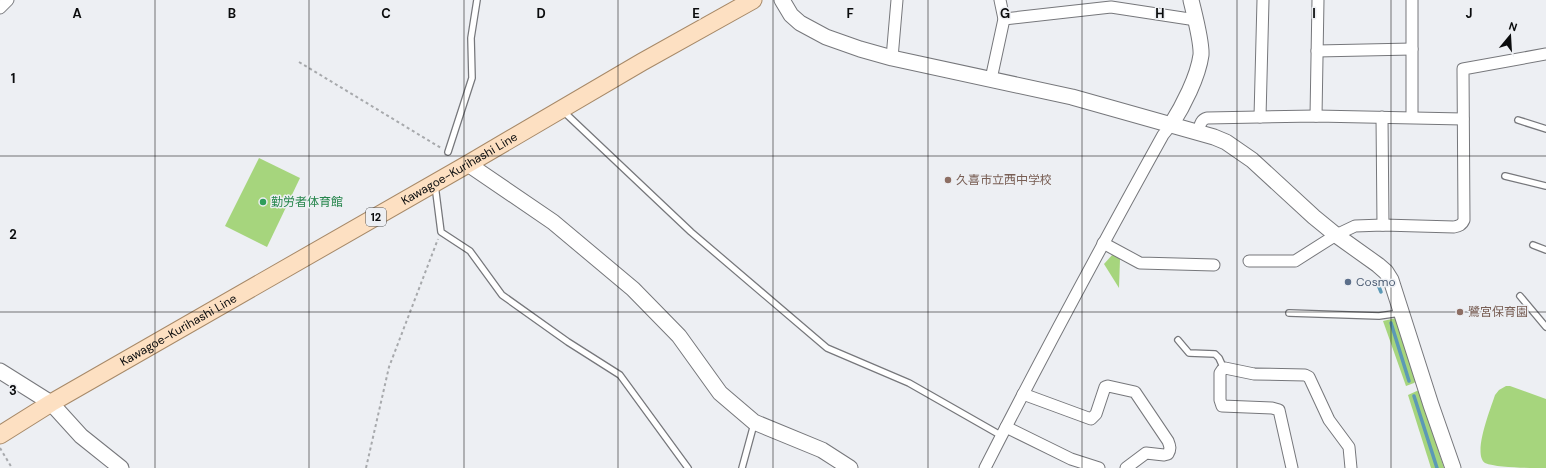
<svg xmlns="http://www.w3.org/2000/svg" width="1546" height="468" font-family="'DM Sans','Noto Sans JP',sans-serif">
<rect width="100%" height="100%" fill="#edeff3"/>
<g fill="#a6d57d">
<path d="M259 158 300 178 267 247 225 226Z"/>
<path d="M1113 254 1120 259 1119 288 1104 264Z"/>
<path d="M1396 318 1416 381 1414 383 1406 386 1383 321Z"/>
<path d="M1506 386H1510L1546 399V468C1531 468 1497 468 1485 463 1472 454 1491 408 1495 395L1499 390Z"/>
<path d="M1419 390 1444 468H1431L1408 395Z"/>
</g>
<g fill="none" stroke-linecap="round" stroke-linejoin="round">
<g stroke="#5c99b6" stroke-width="3.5">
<path d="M1377 282 1381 292"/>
<path d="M1391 323 1409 381"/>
<path d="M1414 396 1437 468"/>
</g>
<g stroke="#76777b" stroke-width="8">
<g id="lane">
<path d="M563 111 691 232 827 348 909 383 1002 436"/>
<path d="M1518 120 1546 129"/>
<path d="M448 152 472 78 471 38 477 0"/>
<path d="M1505 176 1546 186"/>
<path d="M435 185 441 232 470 251 502 295 568 342 620 375 688 468"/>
<path d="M1533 245 1546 250"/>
<path d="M1520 296 1546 327"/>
<path d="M1289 313 1379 316 1400 313"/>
<path d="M1178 340 1189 353 1215 354 1219 358 1224 369"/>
<path d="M742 468 754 424"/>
</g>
</g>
<g stroke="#76777b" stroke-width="13">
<g id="street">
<path d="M0 8 8 0"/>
<path d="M1004 19 1111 7 1196 20"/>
<path d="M1317 51 1412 49"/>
<path d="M892 58 897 0"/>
<path d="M991 79 1004 19 1000 0"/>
<path d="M1316 116 1318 0"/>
<path d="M1260 117 1263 0"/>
<path d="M1382 117 1383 225"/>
<path d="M1412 117V0"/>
<path d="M1198 132C1200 126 1200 120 1207 118L1316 116 1463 119"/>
<path d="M1103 243 1140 263 1214 265"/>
<path d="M1249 261H1295L1336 235 1355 226 1383 225 1454 227C1459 226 1462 225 1464 220L1463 69 1546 54"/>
<path d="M1023 394 1091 419 1096 414 1105 387 1108 386 1135 392 1168 441C1170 446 1171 449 1168 454L1164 455 1146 453 1126 468"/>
<path d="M1006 427 1071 459 1099 468"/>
<path d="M985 468C1042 356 1102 245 1163 135L1171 125"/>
<path d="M1292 468 1279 410 1272 408 1222 406 1220 400V373L1222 370 1225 368 1254 374 1305 375 1309 377 1329 420 1349 447 1351 468"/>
</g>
</g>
<g stroke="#76777b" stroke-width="17">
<g id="secondary">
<path d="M782 0 791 15 800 23 826 37 860 49 892 58 1072 97 1214 137 1226 142 1252 160 1314 217 1336 235 1378 265 1386 272 1391 280 1431 405 1453 468"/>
<path d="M1171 125C1183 106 1198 77 1201 55 1202 42 1194 13 1191 0"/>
<path d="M468 164 553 222 633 289 679 336 720 393 754 422 822 450 850 468"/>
<path d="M0 371 51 403 81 436 121 468"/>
</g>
</g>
<g stroke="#a78968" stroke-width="19">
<g id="primary">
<path id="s1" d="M0 435 51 403 468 164 642 62 753 0"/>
</g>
</g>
<g stroke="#a7a9ac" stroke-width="2" stroke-dasharray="3 3" stroke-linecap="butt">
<path d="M299 62 441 148"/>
<path d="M0 448 12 468"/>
<path d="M366 468 389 367 438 239"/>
</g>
<use href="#lane" stroke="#fff" stroke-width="5.5"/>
<use href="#street" stroke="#fff" stroke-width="11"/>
<use href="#secondary" stroke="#fff" stroke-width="15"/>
<use href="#primary" stroke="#fde0c2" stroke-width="17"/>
</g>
<path fill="none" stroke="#0b0c0d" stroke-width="1" stroke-opacity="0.55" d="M155 0V468M309 0V468M464 0V468M618 0V468M773 0V468M928 0V468M1082 0V468M1237 0V468M1391 0V468M0 156H1546M0 312H1546"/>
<g fill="#8d6e63" stroke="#edeff3" stroke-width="1.5">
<circle cx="948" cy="180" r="4"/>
<circle cx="1460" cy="312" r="4"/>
</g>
<circle fill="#2e9e5b" stroke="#edeff3" stroke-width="1.5" cx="263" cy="202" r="4"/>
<circle fill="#5c6f8a" stroke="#edeff3" stroke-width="1.5" cx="1348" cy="282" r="4"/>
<g text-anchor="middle" stroke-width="3" stroke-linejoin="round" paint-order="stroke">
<rect fill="#edeff3" stroke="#4f5052" stroke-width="1" x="366" y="208" width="20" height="18" rx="3"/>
<g font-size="11" font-weight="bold" fill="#0b0c0d">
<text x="376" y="221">12</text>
</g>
<g font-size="12" fill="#0b0c0d" stroke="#edeff3">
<text dy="4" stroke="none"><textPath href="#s1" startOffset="531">Kawagoe-Kurihashi Line</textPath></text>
<text dy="4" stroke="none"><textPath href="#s1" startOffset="207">Kawagoe-Kurihashi Line</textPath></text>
</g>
<g font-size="12" fill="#785e54" stroke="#edeff3" text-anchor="start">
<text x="956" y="184">久喜市立西中学校</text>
<text x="1468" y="316">鷺宮保育園</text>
</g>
<g font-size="12" fill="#27864d" stroke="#edeff3" text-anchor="start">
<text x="271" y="206">勤労者体育館</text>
</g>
<g font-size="12" fill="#4e5e75" stroke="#edeff3" text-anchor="start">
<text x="1356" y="286">Cosmo</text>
</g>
</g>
<g font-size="13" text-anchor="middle" font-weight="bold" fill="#0b0c0d" stroke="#edeff3" stroke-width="3" stroke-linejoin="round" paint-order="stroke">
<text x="77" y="18">A</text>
<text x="232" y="18">B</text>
<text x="386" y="18">C</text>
<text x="541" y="18">D</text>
<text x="696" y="18">E</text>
<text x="850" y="18">F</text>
<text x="1005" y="18">G</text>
<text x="1160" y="18">H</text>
<text x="1314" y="18">I</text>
<text x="1469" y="18">J</text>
<text x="13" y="83">1</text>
<text x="13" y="239">2</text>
<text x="13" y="395">3</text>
</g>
<g transform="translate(1510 36) rotate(18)" stroke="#edeff3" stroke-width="3" paint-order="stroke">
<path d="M0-3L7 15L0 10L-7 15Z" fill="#0b0c0d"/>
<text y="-6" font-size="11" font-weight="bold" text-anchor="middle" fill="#0b0c0d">N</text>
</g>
</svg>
